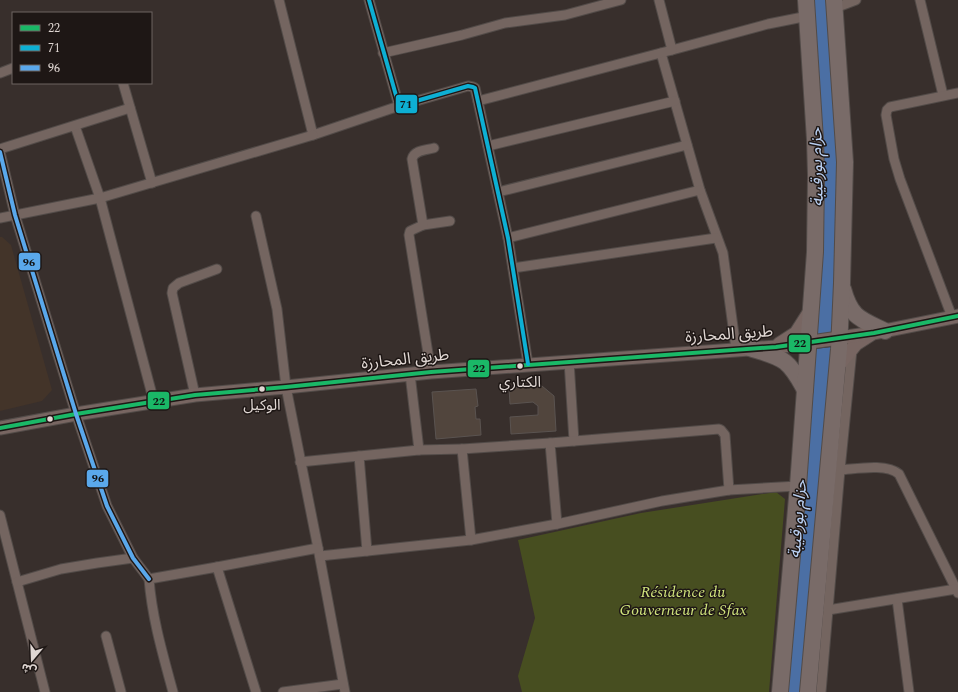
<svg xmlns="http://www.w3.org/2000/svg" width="958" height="692" font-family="Spectral,'Noto Sans Arabic',serif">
<rect width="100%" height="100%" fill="#382f2c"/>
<path fill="#433429" d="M0 237H2L11 245 52 390 42 401 0 411Z"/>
<path fill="#474e20" d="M776 492 785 499 769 692H522L518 676 535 618 518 540 641 513Z"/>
<g fill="#4b6fa4">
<path d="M811 0H830L838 116 834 332 818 334Z"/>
<path d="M832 347 803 692H785L815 349Z"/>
</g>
<g fill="#51453d" stroke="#5a5350">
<path d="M542 386 554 396 556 431 511 434 510 417 538 415V406L533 402 510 404 509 388Z"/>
<path d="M476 389 478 406 475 407 476 419H480L481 435 436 439 432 392Z"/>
</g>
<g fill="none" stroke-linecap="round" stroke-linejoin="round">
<g stroke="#524b48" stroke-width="11">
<g id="street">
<path d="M279 0 313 135 399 106"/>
<path d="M369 0 399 106 468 86 473 87 475 88 508 238 528 364"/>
<path d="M920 0 943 95"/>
<path d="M835 8 856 0"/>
<path d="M672 50 768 24 808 16"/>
<path d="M383 53 462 35 505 23 565 15 621 0"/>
<path d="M661 53 700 190 723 253 736 349"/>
<path d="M0 73 13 68"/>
<path d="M123 83 152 183"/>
<path d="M478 101 672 50 659 0"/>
<path d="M75 126 100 198 154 402"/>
<path d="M488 146 675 101"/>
<path d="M0 149 130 108"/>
<path d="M0 152 15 215 76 414 107 506 133 558 149 579"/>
<path d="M498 192 687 145"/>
<path d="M256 216 277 309 286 387 318 548 345 692"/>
<path d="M0 218 100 198 313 135"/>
<path d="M423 225 450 221"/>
<path d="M508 238 700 190"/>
<path d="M513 268 716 238"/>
<path d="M952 317 900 179 894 159 886 115 887 110 890 107 958 93"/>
<path d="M569 361 574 441"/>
<path d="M431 372 409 235 410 231 423 225 412 159C414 150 426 150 434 148"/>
<path d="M410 374 419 450"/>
<path d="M195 395 172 293 173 288 179 283 217 269"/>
<path d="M359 456 367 551"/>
<path d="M300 462 419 450 462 449"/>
<path d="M840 470C856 469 886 463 899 474L958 593"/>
<path d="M0 515 45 692"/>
<path d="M557 524 550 443 719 429 721 430 725 435 729 490"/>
<path d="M471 540 462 449 550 443"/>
<path d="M320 556 471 540 557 524 662 501 729 490 798 486"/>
<path d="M217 567 318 548"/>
<path d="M17 582 61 569 97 563 133 558"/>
<path d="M897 599 909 692"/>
<path d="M828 610 956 589"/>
<path d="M106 636 121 692"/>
<path d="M173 692C163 655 152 618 149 579L217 567 256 692"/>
<path d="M283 692 343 684"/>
<path d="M821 692 840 470 852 350"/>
</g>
</g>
<g stroke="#524b48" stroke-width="15">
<g id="secondary">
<path d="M779 344 796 333 810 311"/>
<path d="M837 367 856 344 870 335"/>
<path d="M0 428 76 414 195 395 286 387 431 372 776 347 874 333 958 316"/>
</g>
</g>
<g stroke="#524b48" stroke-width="18">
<g id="highway">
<path d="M843 289C851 318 860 319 885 331"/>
<path d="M750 348C761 352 776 355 785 362 794 369 800 381 805 390"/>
<path d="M780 692 798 486 815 252 816 175 815 140 806 0"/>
<path d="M808 692 839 349 842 283 845 162 834 0"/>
</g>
</g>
<use href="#street" stroke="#746560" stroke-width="9"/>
<use href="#secondary" stroke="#786662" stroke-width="13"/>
<use href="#highway" stroke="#796b68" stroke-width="16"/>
<g stroke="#1e1715" stroke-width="7">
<path id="bus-1" d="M0 428 76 414 195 395 286 387 431 372 776 347 874 333 958 316"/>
</g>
<g stroke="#1e1715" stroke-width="7">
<path id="bus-2" d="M369 0 399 106 468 86 473 87 475 88 508 238 528 364"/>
</g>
<g stroke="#1e1715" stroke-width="7">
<path id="bus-3" d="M0 152 15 215 76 414 107 506 133 558 149 579"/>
</g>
<use href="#bus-1" stroke="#1ab867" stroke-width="4"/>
<use href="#bus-2" stroke="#0dafd3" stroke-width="4"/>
<use href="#bus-3" stroke="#5aa8eb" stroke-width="4"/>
</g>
<g fill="#e0d7d3" stroke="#1e1715" stroke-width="1.5">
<circle cx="520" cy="366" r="3.5"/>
<circle cx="262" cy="389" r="3.5"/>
<circle cx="50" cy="419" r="3.5"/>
</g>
<g text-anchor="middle" stroke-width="3" stroke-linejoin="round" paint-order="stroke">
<g font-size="15" fill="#e0d7d3" stroke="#1e1715">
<text x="520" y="387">الكتاري</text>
<text x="262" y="410">الوكيل</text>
</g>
<g font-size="16" fill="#e0d7d3" stroke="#1e1715">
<text transform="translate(729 333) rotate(-4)" y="6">طريق المحارزة</text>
<text transform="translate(405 358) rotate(-6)" y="6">طريق المحارزة</text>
</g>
<g font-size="16" font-style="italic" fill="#d0e47c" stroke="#1e1715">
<text x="683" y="597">Résidence du<tspan x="683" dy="18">Gouverneur de Sfax</tspan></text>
</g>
<g font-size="17" font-style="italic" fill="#b9cff1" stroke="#1e1715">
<text transform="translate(816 167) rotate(-91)" y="6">حزام بورقيبة</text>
<text transform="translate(797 519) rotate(-85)" y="6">حزام بورقيبة</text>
</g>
</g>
<g stroke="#1e1715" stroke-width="1.5">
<rect x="395" y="94" width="23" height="20" rx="4" fill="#0dafd3"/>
<rect x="18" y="252" width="23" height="19" rx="4" fill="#5aa8eb"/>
<rect x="788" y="334" width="23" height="19" rx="4" fill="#1ab867"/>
<rect x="467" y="359" width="23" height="19" rx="4" fill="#1ab867"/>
<rect x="147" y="391" width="23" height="19" rx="4" fill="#1ab867"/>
<rect x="86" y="469" width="23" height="19" rx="4" fill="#5aa8eb"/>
</g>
<g font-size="11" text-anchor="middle" font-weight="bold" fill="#111">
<text x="406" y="108">71</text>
<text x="29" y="266">96</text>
<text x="800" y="347">22</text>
<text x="479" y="372">22</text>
<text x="159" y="405">22</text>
<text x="98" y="482">96</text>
</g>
<rect x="12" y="12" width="140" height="72" fill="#1e1715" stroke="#6c6461"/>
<rect x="20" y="25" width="20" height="6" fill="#1ab867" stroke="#6c6461"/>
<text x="48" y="32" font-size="12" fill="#e0d7d3">22</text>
<rect x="20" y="45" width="20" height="6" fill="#0dafd3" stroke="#6c6461"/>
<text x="48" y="52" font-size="12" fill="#e0d7d3">71</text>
<rect x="20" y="65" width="20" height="6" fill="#5aa8eb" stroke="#6c6461"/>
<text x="48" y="72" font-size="12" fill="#e0d7d3">96</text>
<g transform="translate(32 660) rotate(199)" stroke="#1e1715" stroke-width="3" paint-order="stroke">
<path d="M0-3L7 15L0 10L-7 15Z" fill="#e0d7d3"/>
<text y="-6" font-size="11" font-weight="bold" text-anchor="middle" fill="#e0d7d3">ش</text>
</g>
</svg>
